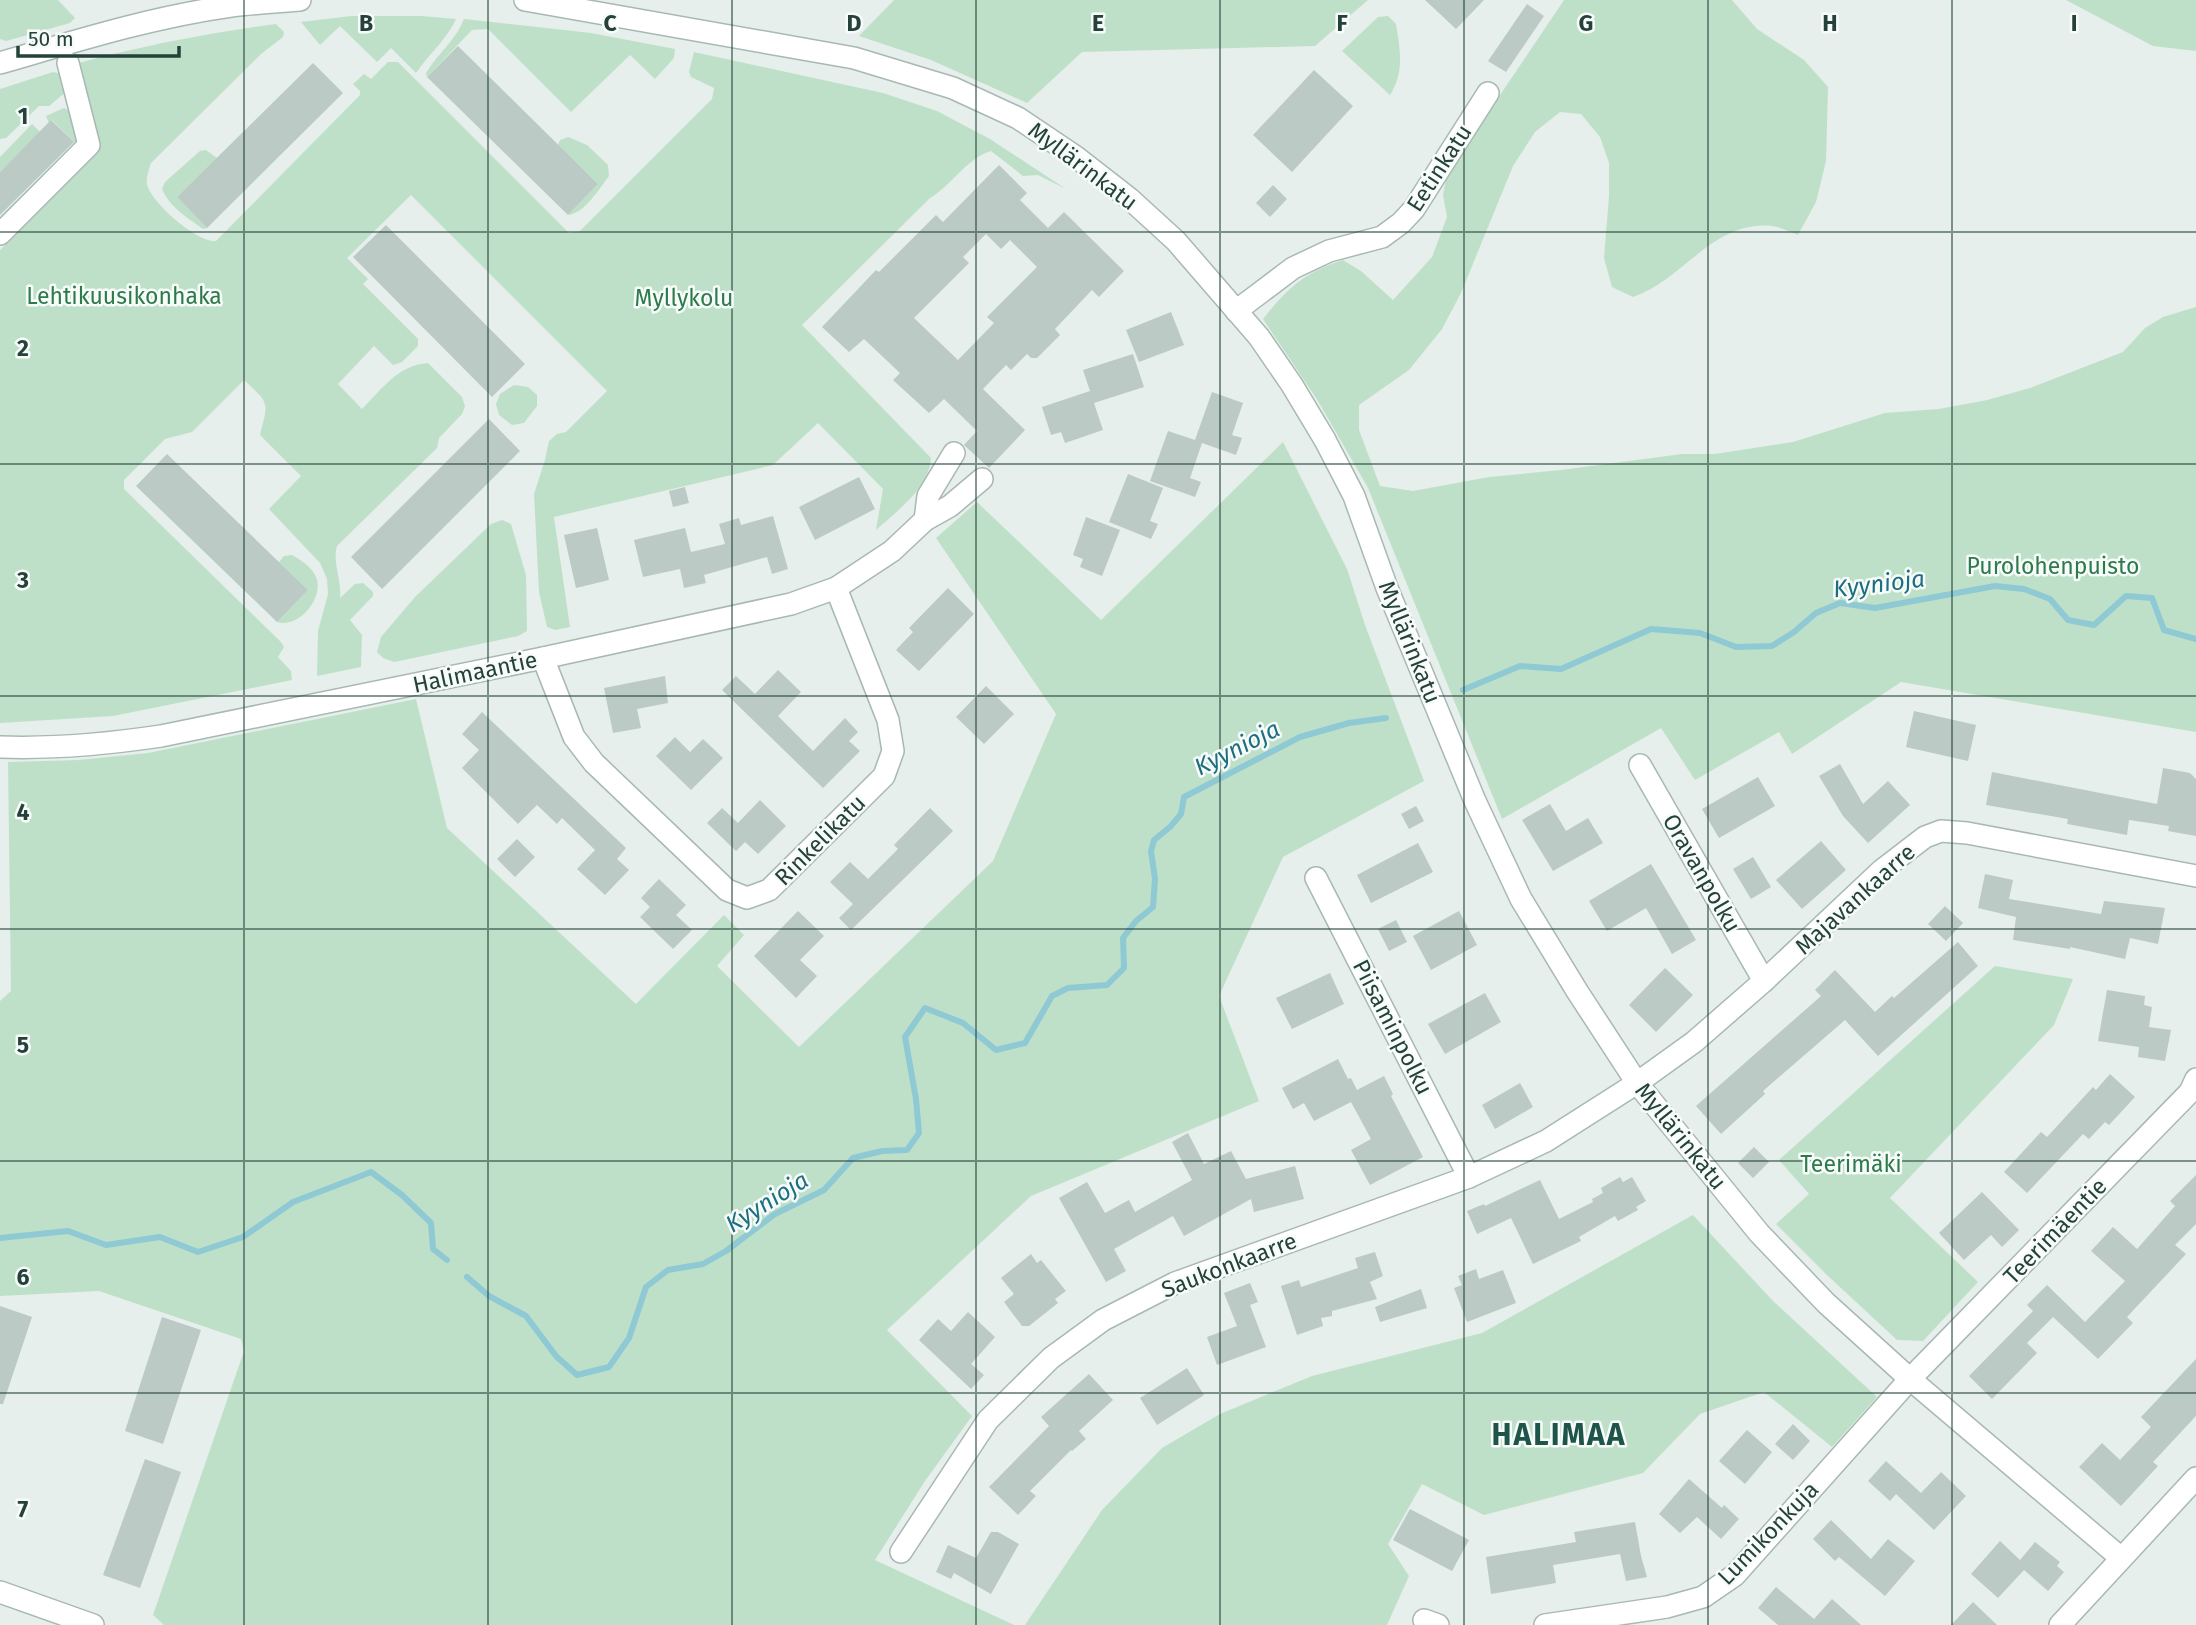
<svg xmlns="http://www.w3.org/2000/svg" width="2196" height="1625" font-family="'Fira Sans',sans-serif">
<rect width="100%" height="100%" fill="#e6efeb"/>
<g fill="#bfe0c8">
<path d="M0 0H58L75 18 70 23 6 41 0 39Z"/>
<path d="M894 0H1368L1315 46 1082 52 1027 103 931 60 859 36Z"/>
<path d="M1564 0H1732L1757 29 1804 60 1828 87 1826 161 1816 202 1798 235C1790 232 1781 227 1772 226 1713 220 1682 281 1633 297L1612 287 1604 258 1609 196V163L1600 137 1581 114 1560 112 1535 132 1513 166 1461 293 1442 329 1409 370 1359 405V430L1380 486 1413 491 1489 477 1561 470 1682 454H1715L1793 442 1885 413 1939 409 1987 400 2030 388 2123 352 2145 328 2163 317 2196 307V732L1901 682 1792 754 1779 732 1695 780 1661 728 1502 819 1368 488 1318 401 1263 319C1288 288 1303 273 1343 260L1361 271 1393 300 1432 257 1447 217 1443 195 1447 174Z"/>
<path d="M2066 0H2196V51L2153 46Z"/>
<path d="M351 16H422L456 19C447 39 429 54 416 73L391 48 377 62 340 26 320 45 301 22Z"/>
<path d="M1388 16 1396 24C1400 49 1405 72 1390 95L1342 51 1378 17Z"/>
<path d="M464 19 591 33 675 49 674 58 655 79 630 55 571 112 488 29 472 30 427 77 426 73C438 53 456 40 464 19Z"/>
<path d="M276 24 284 32 283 37 261 54 151 163C149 169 146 178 147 184 151 203 198 243 216 241L360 95V91L353 84 364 74 371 79 388 62H398L569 233 580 231 712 99 714 88 691 77 689 72 694 52 883 93 937 111 990 139 1066 189 1038 175 1023 176 991 151C967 158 952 185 930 198L802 325 931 458C929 488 897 511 876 530L883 489 818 423 773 465 554 517 570 627 555 630 547 627 539 592 534 494 545 460 549 441 557 434 566 432 607 391 411 195 347 258 368 279 363 284 418 339V346L402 362 393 365 374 346 338 384 362 409C382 389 398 365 428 363L462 397 465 406 462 414 439 438 437 448 337 546C332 562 342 580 340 598L355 584 363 583 373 592V596L350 620 362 635 361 667 317 676 318 631 328 594 327 579 320 563 269 509 301 476 260 435C269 400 269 404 244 380L192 432 165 439 124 480V489L281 642 284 647 278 657 291 671 292 680 113 716 0 723V250L94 155 97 147 75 64C141 46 208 33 276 24Z"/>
<path d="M53 72 62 74 67 91 49 106H39L6 138 0 139V89Z"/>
<path d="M64 108 71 112 79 147 52 120 49 123 46 116Z"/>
<path d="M32 124 40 132 0 172V157Z"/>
<path d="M568 137 587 145 608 165 609 176C599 189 585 213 568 215L598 184 558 145 560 140Z"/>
<path d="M206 150 217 158 177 197 207 228 203 229C188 218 170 208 162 189L165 182 200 151Z"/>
<path d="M514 385 528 387 537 395V406L524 423 512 425 499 415 496 404 500 394Z"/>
<path d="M1283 442 1347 569 1365 625 1424 781 1283 857 1219 996 1259 1101 1031 1196 887 1330 972 1416 925 1481 875 1560 1014 1625H164L153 1615 244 1351 241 1339 99 1291 0 1296V1001L11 991 8 762 78 760 148 753 416 699 447 828 636 1004 724 915 744 935 717 966 799 1047 993 861 1056 714 936 538 977 502 1101 620Z"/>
<path d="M502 520 511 524 526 575 527 631 518 636 394 662 383 658 377 652 381 637 415 597 491 524Z"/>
<path d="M292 555C301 560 312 567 316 577 325 598 298 629 277 622L308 590 279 562 284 556Z"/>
<path d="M1995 966 2073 979 2054 1025 1890 1198 1978 1282 1923 1341 1897 1340 1828 1276 1776 1224 1809 1194 1779 1160Z"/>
<path d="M1693 1215 1773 1301 1877 1397 1832 1447 1764 1392 1700 1414 1643 1473 1484 1515 1422 1484 1388 1544 1409 1576 1387 1625H1025L1102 1510 1162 1448 1220 1414 1312 1376 1482 1333Z"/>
</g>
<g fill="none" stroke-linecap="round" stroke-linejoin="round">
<g stroke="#8ec9d4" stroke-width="6">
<path d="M1463 690 1520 666 1561 669 1651 629 1700 633 1736 647 1772 646 1794 632 1816 613 1840 603 1875 608 1995 586 2024 589 2050 599 2068 620 2094 625 2126 596 2152 598 2164 630 2196 639"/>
<path d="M0 1238 68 1231 106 1245 160 1237 198 1252 243 1237 293 1202 371 1172 402 1195 431 1223 433 1249 447 1260"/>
<path d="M467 1277 489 1296 526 1316 556 1356 577 1375 609 1367 629 1338 646 1287 668 1270 703 1264 726 1251 775 1214 824 1190 853 1158 882 1151 907 1150 919 1133 916 1099 905 1037 925 1008 963 1023 996 1050 1025 1043 1052 996 1068 988 1107 985 1124 968 1123 938 1136 921 1153 907 1155 879 1151 851 1154 840 1170 827 1181 814 1184 797 1300 737 1349 723 1386 718"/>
</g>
</g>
<g fill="#bbcac4" fill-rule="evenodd">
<path d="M1425 0H1484L1456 29Z"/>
<path d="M1527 4 1544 16 1506 72 1488 61Z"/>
<path d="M458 46 598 184 568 215 427 77Z"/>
<path d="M313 63 343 93 207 228 177 197Z"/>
<path d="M1314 70 1353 106 1292 172 1253 135Z"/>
<path d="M51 120 74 142 0 215V172Z"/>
<path d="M999 165 1027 193 1020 200 1048 228 1064 212 1124 271 1099 297 1092 290 1055 329 1060 335 1037 358H1031L1027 354 1011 370 1006 365 983 389 1025 430 989 468 964 445 977 431 944 399 929 413 893 380 900 373 864 339 849 352 822 327 876 270 879 272 936 215 943 222ZM986 234 1001 249 1010 240 1037 267 987 317 994 323 958 360 914 318 969 263 963 257Z"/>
<path d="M1273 185 1287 199 1270 217 1256 203Z"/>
<path d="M386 225 525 364 492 397 353 257Z"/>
<path d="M1171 312 1184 345 1139 362 1126 330Z"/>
<path d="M1133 354 1144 387 1094 403 1103 430 1065 443 1061 432 1051 435 1042 407 1090 391 1083 370Z"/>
<path d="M1212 392 1243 403 1232 435 1242 438 1236 455 1202 443 1190 478 1201 482 1195 497 1150 481 1168 431 1195 440Z"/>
<path d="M489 419 520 451 382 589 351 557Z"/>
<path d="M167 454 308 590 277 622 136 486Z"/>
<path d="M1128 474 1163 488 1150 521 1158 524 1151 539 1109 522Z"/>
<path d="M859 477 875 509 815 540 799 507Z"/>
<path d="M685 487 689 503 673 507 669 491Z"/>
<path d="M773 516 788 569 772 574 767 557 704 575 706 583 684 588 680 569 643 577 634 540 685 528 691 552 725 544 719 524 739 518 741 525Z"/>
<path d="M1086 517 1120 530 1102 576 1080 567 1083 559 1073 555Z"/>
<path d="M597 528 609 580 576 588 564 535Z"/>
<path d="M948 588 974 614 919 671 896 650 913 632 909 628Z"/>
<path d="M778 670 801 692 778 716 813 751 845 718 858 732 849 741 860 751 823 788 722 690 736 676 755 694Z"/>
<path d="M665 676 668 703 637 709 641 728 613 733 604 688Z"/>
<path d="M986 686 1014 714 984 744 956 717Z"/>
<path d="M1914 711 1976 725 1968 761 1906 747Z"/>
<path d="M482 712 626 848 617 859 629 870 605 895 577 869 595 850 562 818 557 824 537 805 518 824 462 768 479 750 462 734Z"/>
<path d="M675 737 690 752 703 739 723 758 691 790 656 756Z"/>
<path d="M1840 764 1863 804 1888 781 1910 805 1868 843 1843 816 1819 776Z"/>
<path d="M2163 768 2190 773 2196 779V836L2168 831 2169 826 2129 820 2127 835 2067 824 2068 819 1986 805 1992 772 2157 804Z"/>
<path d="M1758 777 1775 806 1719 838 1702 809Z"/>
<path d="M760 800 786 826 758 854 745 842 736 851 707 823 722 808 738 823Z"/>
<path d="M1550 804 1566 831 1588 818 1603 843 1553 871 1522 820Z"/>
<path d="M1416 806 1424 821 1409 829 1401 814Z"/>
<path d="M930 808 953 831 851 930 839 918 853 904 830 882 850 862 868 879 898 849 894 845Z"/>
<path d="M517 839 535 857 515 877 497 859Z"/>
<path d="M1821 841 1846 870 1802 909 1776 880Z"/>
<path d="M1418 843 1433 872 1371 903 1357 875Z"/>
<path d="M1753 857 1771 887 1751 899 1733 869Z"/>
<path d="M1651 864 1696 940 1672 954 1646 908 1607 931 1589 901Z"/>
<path d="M1985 874 2013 880 2009 899 2101 914 2104 901 2165 908 2158 944 2130 938 2125 959 2070 947V949L2013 940 2016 917 1978 908Z"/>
<path d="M659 879 686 905 676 915 692 930 673 949 640 917 650 907 641 898Z"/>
<path d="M1945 906 1963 923 1946 941 1928 924Z"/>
<path d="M798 911 824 936 800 960 817 976 796 998 754 956Z"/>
<path d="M1459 911 1477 945 1431 970 1413 936Z"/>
<path d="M1396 920 1407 942 1389 951 1378 929Z"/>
<path d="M1958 942 1978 966 1878 1056 1845 1020 1763 1091 1765 1094 1721 1134 1696 1106 1821 996 1815 990 1835 970 1875 1012 1892 996 1894 998Z"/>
<path d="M1665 968 1693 995 1656 1032 1629 1005Z"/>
<path d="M1330 973 1344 1004 1292 1029 1276 998Z"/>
<path d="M2107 990 2145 996 2144 1005 2152 1007 2149 1027 2171 1030 2165 1061 2138 1057 2139 1047 2098 1041Z"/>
<path d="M1485 993 1501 1022 1445 1054 1428 1024Z"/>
<path d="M1338 1059 1348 1079 1351 1078 1357 1090 1384 1076 1393 1094 1391 1096 1423 1157 1370 1185 1351 1150 1371 1139 1351 1102 1314 1121 1304 1103 1293 1109 1282 1088Z"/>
<path d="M2110 1074 2135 1097 2109 1125 2105 1122 2089 1139 2083 1134 2027 1193 2004 1172 2041 1132 2047 1137 2093 1087 2096 1090Z"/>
<path d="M1520 1083 1533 1107 1495 1129 1482 1105Z"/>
<path d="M1188 1133 1204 1164 1231 1151 1246 1179 1295 1166 1304 1199 1254 1212 1251 1199 1184 1236 1173 1216 1114 1249 1126 1271 1106 1282 1059 1198 1087 1182 1105 1213 1129 1200 1135 1212 1192 1180 1172 1142Z"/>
<path d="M1754 1147 1769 1162 1753 1178 1738 1163Z"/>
<path d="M2196 1175V1224L2175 1245 2186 1254 2127 1317 2133 1323 2098 1359 2053 1317 2027 1343 2037 1353 1992 1399 1969 1376 2033 1311 2027 1305 2047 1285 2085 1322 2125 1281 2091 1251 2113 1227 2137 1249 2175 1206 2170 1201Z"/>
<path d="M1620 1177 1623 1182 1632 1177 1646 1201 1636 1207 1638 1210 1618 1221 1615 1216 1579 1237 1581 1241 1533 1264 1511 1218 1477 1234 1467 1211 1484 1204 1485 1206 1540 1180 1559 1219 1593 1202 1592 1199 1603 1193 1601 1188Z"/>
<path d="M1982 1192 2019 1230 2002 1247 1991 1235 1964 1260 1939 1233Z"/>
<path d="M1375 1252 1383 1276 1370 1282 1377 1299 1332 1311V1316L1321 1318 1323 1326 1297 1335 1281 1286 1299 1280 1301 1287 1358 1268 1355 1258Z"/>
<path d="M1031 1254 1037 1263 1041 1260 1066 1291 1055 1299 1058 1303 1029 1326H1022L1004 1302 1014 1294 1001 1278Z"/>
<path d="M1476 1269 1479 1279 1503 1270 1516 1303 1467 1322 1454 1288 1462 1285 1458 1276Z"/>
<path d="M1250 1283 1258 1302 1250 1305 1266 1347 1217 1365 1207 1337 1237 1326 1224 1293Z"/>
<path d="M1421 1289 1427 1308 1380 1322 1375 1307Z"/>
<path d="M0 1306 32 1317 3 1404H0Z"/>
<path d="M968 1312 995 1337 971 1364 984 1375 971 1389 919 1340 938 1319 951 1331Z"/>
<path d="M162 1317 201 1330 163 1444 125 1431Z"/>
<path d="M2196 1359V1416L2153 1462 2158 1466 2121 1506 2079 1467 2102 1443 2120 1460 2151 1427 2141 1417Z"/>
<path d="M1187 1368 1204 1395 1157 1425 1140 1398Z"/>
<path d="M1089 1374 1113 1400 1079 1431 1086 1439 1072 1451 1071 1450 1030 1491 1036 1496 1018 1515 989 1487 1049 1426 1041 1417Z"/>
<path d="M1793 1424 1810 1441 1793 1460 1775 1444Z"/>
<path d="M1747 1430 1772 1452 1745 1484 1719 1461Z"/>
<path d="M145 1459 181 1472 140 1588 103 1575Z"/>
<path d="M1886 1461 1921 1493 1941 1472 1966 1496 1934 1530 1896 1494 1890 1501 1868 1481Z"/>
<path d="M1689 1479 1722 1508 1724 1505 1739 1519 1721 1539 1697 1517 1680 1533 1659 1514Z"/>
<path d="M1410 1509 1469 1540 1452 1571 1393 1540Z"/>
<path d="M1831 1520 1871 1559 1888 1539 1915 1561 1885 1596 1839 1557 1835 1561 1813 1539Z"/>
<path d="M1635 1522 1641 1556 1647 1577 1626 1581 1620 1554 1553 1565 1556 1583 1491 1594 1486 1557 1576 1542 1574 1532Z"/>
<path d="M991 1532H998L1019 1544 991 1594 954 1573 951 1579 936 1572 948 1545 976 1558Z"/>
<path d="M2000 1541 2020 1560 2035 1542 2060 1562 2057 1566 2064 1572 2048 1591 2024 1570 1998 1598 1971 1574Z"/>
<path d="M1776 1587 1814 1619 1832 1599 1861 1625H1778L1758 1608Z"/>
<path d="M1973 1602 1997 1625H1951Z"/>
</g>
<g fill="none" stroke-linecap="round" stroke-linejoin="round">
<g stroke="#a8b8b2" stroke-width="24">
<g id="minor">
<path d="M525 0 854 58 953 88 1018 118 1076 157 1130 199 1176 241 1259 337 1292 385 1325 440 1354 496 1387 588 1475 801 1521 899 1577 991 1637 1083 1759 1233 1826 1303 1910 1379 2121 1558"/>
<path d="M0 63C76 41 152 17 231 6 254 3 277 2 300 0"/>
<path d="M0 234 89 145 68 63"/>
<path d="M1236 311 1293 268 1329 251 1382 237 1401 223 1414 209 1488 93"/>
<path d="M925 520 928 496 954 453"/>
<path d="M543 658 574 737 594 763 727 890 747 898 769 890 884 776 893 751 888 720 836 588"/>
<path d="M0 747C55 749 107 744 161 736L543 658 791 604 836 588 892 551 925 520 950 506 982 479"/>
<path d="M1640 765 1764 981"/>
<path d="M1316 878 1469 1177"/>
<path d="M901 1552 988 1420 1051 1358 1103 1320 1175 1283 1469 1177 1546 1141 1637 1083 1694 1042 1764 981 1882 870 1925 837 1941 831 1967 833 2196 876"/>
<path d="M0 1592 93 1625"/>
<path d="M1424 1620 1438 1625"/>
<path d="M1545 1625 1667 1607 1703 1597 1735 1575 1910 1379 2190 1092 2196 1079"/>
<path d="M2060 1625 2196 1478"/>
</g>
</g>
<use href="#minor" stroke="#fff" stroke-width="21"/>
</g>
<path fill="none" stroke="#24423a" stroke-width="2" stroke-opacity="0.55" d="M244 0V1625M488 0V1625M732 0V1625M976 0V1625M1220 0V1625M1464 0V1625M1708 0V1625M1952 0V1625M0 232H2196M0 464H2196M0 696H2196M0 929H2196M0 1161H2196M0 1393H2196"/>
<g text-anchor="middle" stroke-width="5" stroke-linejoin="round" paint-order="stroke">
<g font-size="23" fill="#24423a" stroke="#f7fbf9">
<text transform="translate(1083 166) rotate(37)" y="8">Myllärinkatu</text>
<text transform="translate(1439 168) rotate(-57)" y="8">Eetinkatu</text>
<text transform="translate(1410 642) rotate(68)" y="8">Myllärinkatu</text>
<text transform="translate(475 672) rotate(-12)" y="8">Halimaantie</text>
<text transform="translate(820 840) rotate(-45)" y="8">Rinkelikatu</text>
<text transform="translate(1702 873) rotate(60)" y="8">Oravanpolku</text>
<text transform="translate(1855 899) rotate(-42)" y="8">Majavankaarre</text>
<text transform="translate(1393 1027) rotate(63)" y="8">Piisaminpolku</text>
<text transform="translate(1681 1136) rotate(51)" y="8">Myllärinkatu</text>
<text transform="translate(2055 1231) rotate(-46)" y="8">Teerimäentie</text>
<text transform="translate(1229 1265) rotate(-21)" y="8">Saukonkaarre</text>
<text transform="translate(1768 1533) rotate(-46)" y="8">Lumikonkuja</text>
</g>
<g font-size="23" fill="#2d7a4b" stroke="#f7fbf9">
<text x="124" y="304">Lehtikuusikonhaka</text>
<text x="684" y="306">Myllykolu</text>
<text x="2053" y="574">Purolohenpuisto</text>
<text x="1851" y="1172">Teerimäki</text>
</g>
<g font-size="24" font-style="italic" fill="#1c6f80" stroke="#f7fbf9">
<text transform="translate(1879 584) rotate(-7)" y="8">Kyynioja</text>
<text transform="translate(1237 748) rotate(-27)" y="8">Kyynioja</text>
<text transform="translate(767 1202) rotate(-32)" y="8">Kyynioja</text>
</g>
<g font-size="30" font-weight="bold" letter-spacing="2" fill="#1f5548" stroke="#f7fbf9">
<text x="1559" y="1445">HALIMAA</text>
</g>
</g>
<g font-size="23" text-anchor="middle" font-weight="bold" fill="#24423a" stroke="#f7fbf9" stroke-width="5" stroke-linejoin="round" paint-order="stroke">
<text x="366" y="31">B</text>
<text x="610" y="31">C</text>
<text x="854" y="31">D</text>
<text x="1098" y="31">E</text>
<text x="1342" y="31">F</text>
<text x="1586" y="31">G</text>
<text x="1830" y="31">H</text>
<text x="2074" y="31">I</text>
<text x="23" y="124">1</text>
<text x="23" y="356">2</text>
<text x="23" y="588">3</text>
<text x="23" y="820">4</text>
<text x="23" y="1053">5</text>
<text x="23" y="1285">6</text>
<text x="23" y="1517">7</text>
</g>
<path d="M18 46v10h161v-10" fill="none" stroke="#24423a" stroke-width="3.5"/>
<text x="28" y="46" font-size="21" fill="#24423a" stroke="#f7fbf9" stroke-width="5" paint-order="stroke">50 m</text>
</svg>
